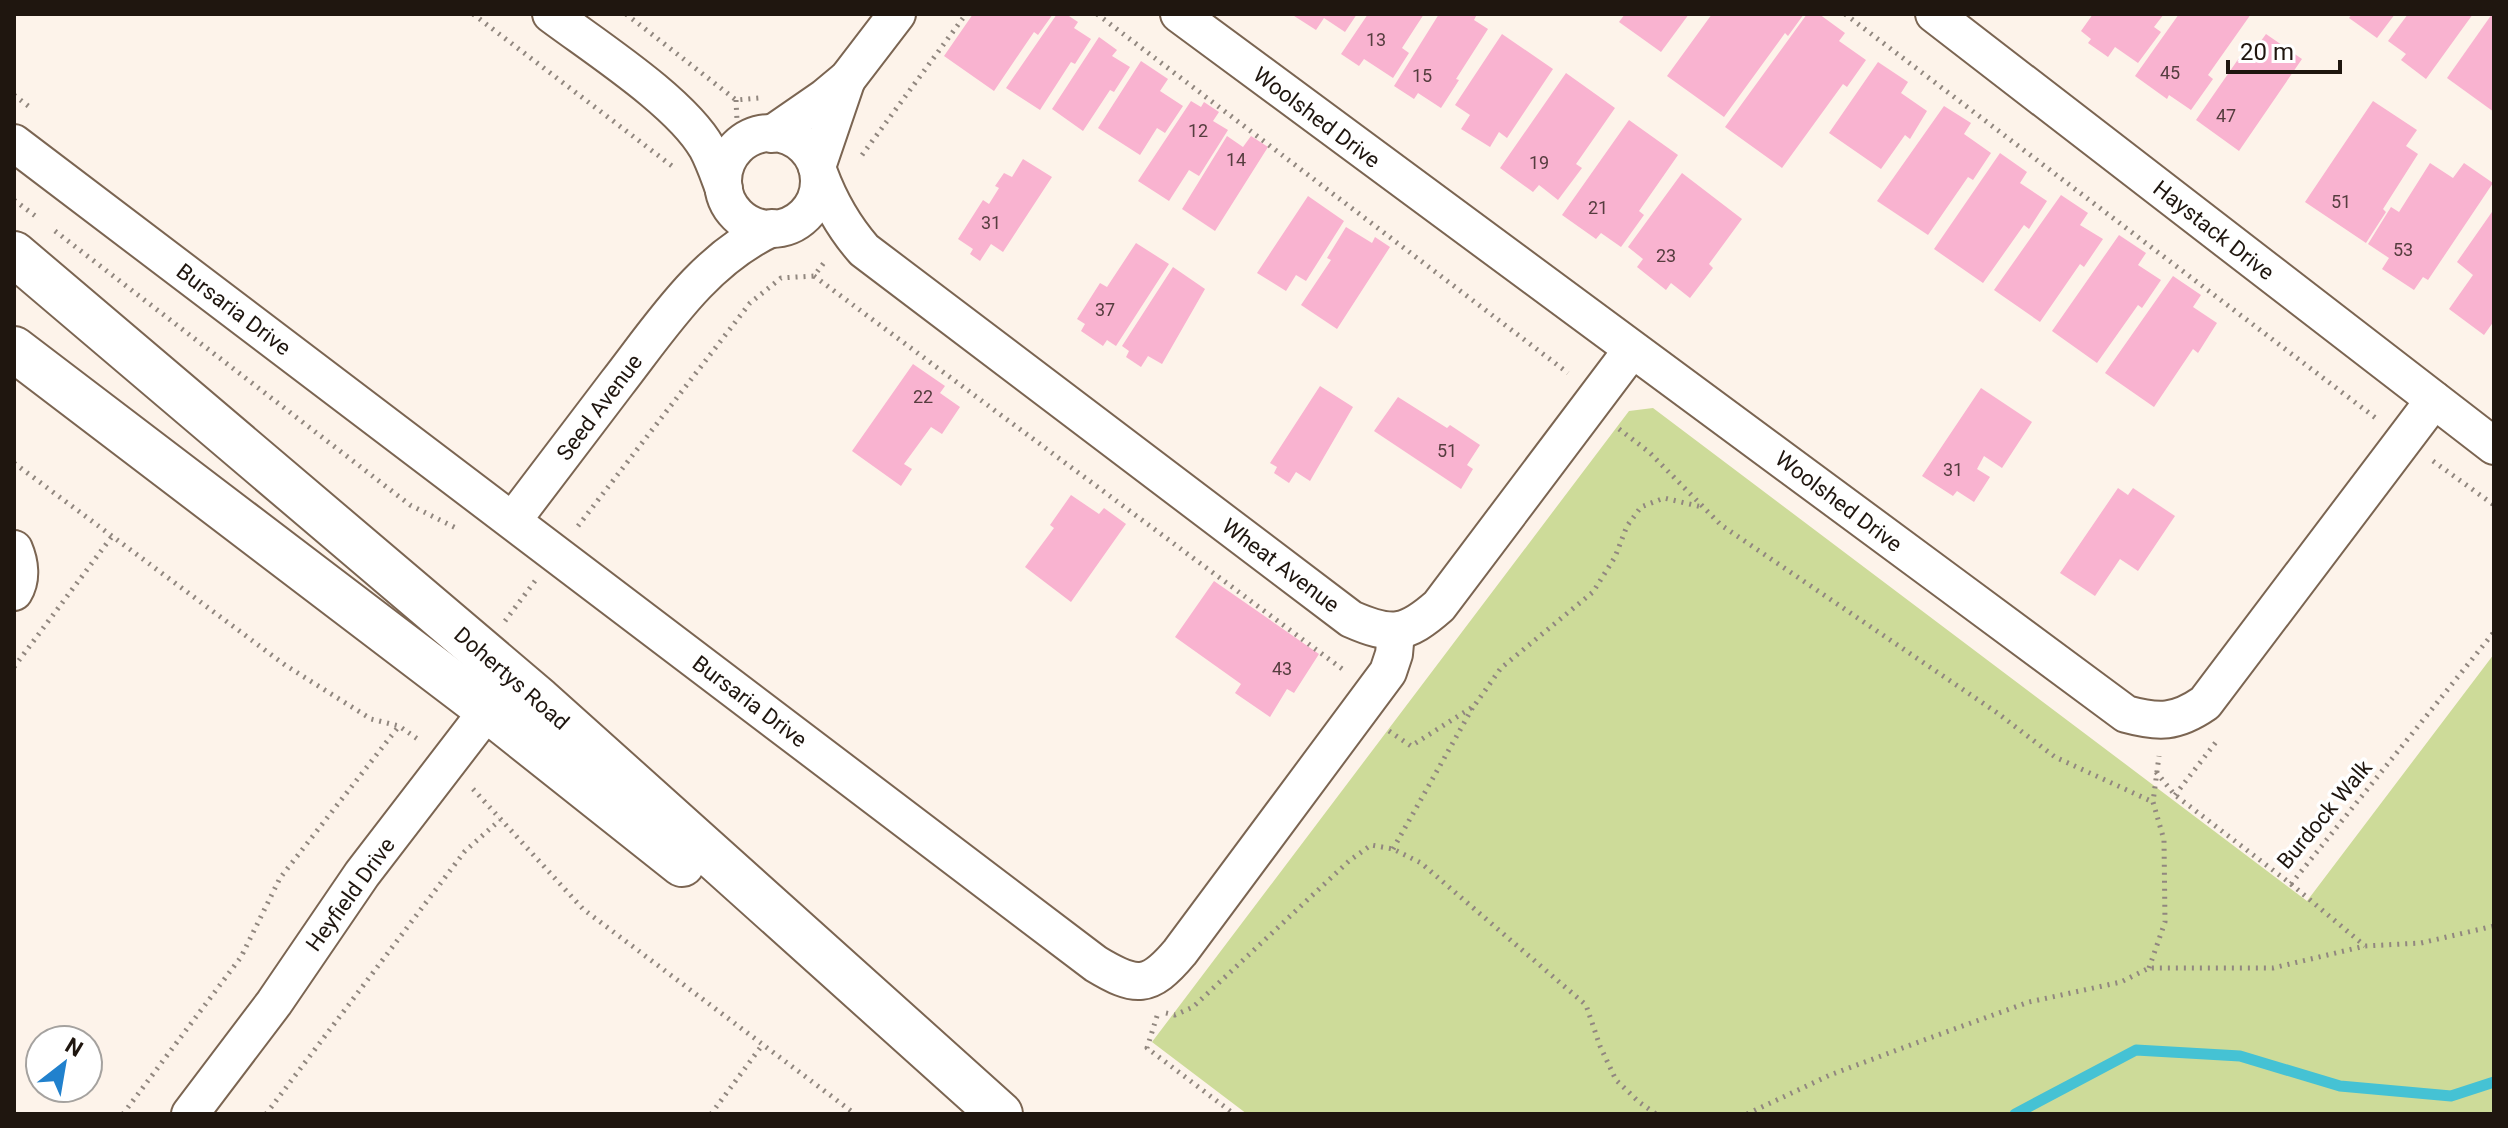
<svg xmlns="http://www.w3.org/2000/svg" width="2508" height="1128" font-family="Roboto,sans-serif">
<rect width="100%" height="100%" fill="#fdf3ea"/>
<path fill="#cddb99" d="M1653 408 2307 901 2494 654V1114H1247L1152 1042 1629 411Z"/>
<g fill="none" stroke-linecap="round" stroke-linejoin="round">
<path stroke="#45c2d4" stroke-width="11" d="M2015 1114 2136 1050 2240 1056 2340 1086 2451 1096 2494 1082"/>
</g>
<g fill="#f9b3d0">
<path d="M973 14H1053L1038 35 1034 32 994 91 944 56Z"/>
<path d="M1057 14H1066L1078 22 1074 28 1091 39 1075 64 1071 62 1040 110 1006 88Z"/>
<path d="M1291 14H1357L1345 32 1324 18 1316 30Z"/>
<path d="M1368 14H1424L1402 48 1409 53 1393 78 1364 59 1359 66 1341 54Z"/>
<path d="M1439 14H1477L1474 20 1488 29 1456 79 1459 80 1441 108 1418 93 1414 99 1394 86Z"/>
<path d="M1625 14H1689L1661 52 1619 22Z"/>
<path d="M1712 14H1804L1788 36 1785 33 1724 117 1667 76Z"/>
<path d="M1807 14H1819L1845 33 1839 41 1866 60 1847 87 1843 84 1782 168 1725 127Z"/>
<path d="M2093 14H2164L2154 27 2161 32 2138 63 2115 47 2108 57 2088 43 2091 39 2081 31Z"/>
<path d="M2179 14H2251L2208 75 2213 79 2191 110 2169 95 2167 99 2135 76Z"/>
<path d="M2352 14H2395L2377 38 2349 18Z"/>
<path d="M2408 14H2473L2426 79 2401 60 2406 54 2388 41Z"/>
<path d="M2492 14H2494V112L2447 78Z"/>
<path d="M1502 34 1553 69 1507 138 1499 132 1490 147 1461 129 1470 115 1455 105Z"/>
<path d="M2266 34 2302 59 2239 151 2196 120 2248 45 2255 49Z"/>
<path d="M1099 37 1117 50 1112 56 1130 67 1114 92 1110 90 1083 131 1052 109Z"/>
<path d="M1141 61 1168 79 1160 91 1183 106 1165 133 1157 128 1140 155 1098 128Z"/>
<path d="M1878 62 1908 82 1901 93 1927 111 1910 139 1905 135 1881 169 1829 133Z"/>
<path d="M1566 73 1615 108 1576 164 1582 168 1558 200 1539 185 1533 192 1500 168Z"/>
<path d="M1191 101 1201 107 1204 102 1219 112 1213 121 1228 130 1199 176 1189 170 1169 201 1138 181Z"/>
<path d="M2373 101 2417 130 2406 146 2418 154 2383 209 2386 212 2366 243 2305 202Z"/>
<path d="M1944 106 1971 123 1964 134 1991 153 1973 180 1968 177 1928 235 1877 201Z"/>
<path d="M1629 120 1678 155 1639 211 1644 215 1621 247 1601 233 1596 239 1562 215Z"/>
<path d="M1227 136 1243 147 1251 136 1268 147 1215 231 1182 209Z"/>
<path d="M2000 153 2027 172 2020 183 2047 201 2029 229 2024 225 1983 283 1934 249Z"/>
<path d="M1023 159 1052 177 1003 252 991 244 980 261 970 254 973 249 958 239 983 200 989 204 999 188 995 186 1004 173 1012 177Z"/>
<path d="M2430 163 2453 178 2464 163 2493 183 2428 280 2423 277 2414 290 2382 269 2389 258 2368 244 2391 207 2399 212Z"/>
<path d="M1682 173 1742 219 1709 264 1713 268 1690 298 1671 283 1666 290 1637 267 1643 259 1628 247Z"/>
<path d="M2061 195 2088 213 2080 225 2103 239 2084 267 2080 264 2040 322 1994 290Z"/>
<path d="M1308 196 1344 221 1306 281 1296 275 1286 291 1257 273Z"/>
<path d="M2494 209V321L2484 335 2449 309 2473 275 2457 262Z"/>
<path d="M1346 227 1372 243 1375 237 1390 247 1337 329 1301 305 1331 260 1327 258Z"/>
<path d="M2119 235 2146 253 2138 265 2161 280 2142 308 2138 305 2097 363 2052 331Z"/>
<path d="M1136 243 1169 264 1116 346 1107 340 1103 346 1081 331 1085 324 1077 319 1100 283 1107 287Z"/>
<path d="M1173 267 1205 289 1162 364 1148 356 1141 367 1126 357 1129 351 1122 346Z"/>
<path d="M2173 276 2201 295 2193 307 2217 323 2198 353 2193 349 2154 407 2105 373Z"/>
<path d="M913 364 945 386 940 393 960 407 942 434 931 427 904 464 912 469 901 486 852 451Z"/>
<path d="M1320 386 1353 407 1310 481 1296 472 1289 483 1274 473 1277 467 1270 463Z"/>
<path d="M1981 388 2032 422 2002 468 1984 456 1977 469 1990 477 1974 502 1957 491 1953 496 1922 476Z"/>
<path d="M1398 397 1447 428 1450 425 1480 445 1467 465 1473 469 1461 489 1374 431Z"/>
<path d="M2118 488 2128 495 2133 488 2175 516 2138 571 2120 559 2095 596 2060 573Z"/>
<path d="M1071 495 1099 514 1104 508 1126 524 1071 602 1025 567 1054 528 1050 525Z"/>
<path d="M1214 581 1319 654 1294 693 1287 689 1270 717 1235 693 1241 684 1175 637Z"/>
</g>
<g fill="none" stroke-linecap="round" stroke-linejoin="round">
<g stroke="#7b6552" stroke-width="40">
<g id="minor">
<path d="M551 14C595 47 681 102 707 148 714 161 719 176 724 189"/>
<path d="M1179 14C1494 249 1811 480 2126 714 2159 723 2176 723 2205 703L2434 400"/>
<path d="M1934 14 2494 446"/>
<circle cx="771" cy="181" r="48"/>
<path d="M772 134 824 98 848 78 897 14"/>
<path d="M14 143 1096 964C1136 988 1149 989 1180 952L1388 672 1394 654 1396 632"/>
<path d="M817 167 847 79"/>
<path d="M819 173C830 203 843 226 864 250L1351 619C1392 637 1406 635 1439 606L1631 351"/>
<path d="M513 520C548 474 583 428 617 383 662 325 703 260 772 228"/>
<path d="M14 549C20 563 22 579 14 592"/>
<path d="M190 1114 274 1003 362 874 488 710"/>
</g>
</g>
<g stroke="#7b6552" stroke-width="48">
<g id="secondary">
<path d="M14 254 539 700 1000 1114"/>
<path d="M14 349 488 710 682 864"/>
</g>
</g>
<g stroke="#91877f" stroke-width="5" stroke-dasharray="2 6" stroke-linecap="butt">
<path d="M473 14 672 166"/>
<path d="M626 14 736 100 759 98"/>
<path d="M1097 14 1568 373"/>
<path d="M1845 14 2377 419"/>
<path d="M14 95 32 109"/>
<path d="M736 100 737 121"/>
<path d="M862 155 966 14"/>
<path d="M14 200 38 218"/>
<path d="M55 231 410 505 458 529"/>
<path d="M814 276 1345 671"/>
<path d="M1619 429 1649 452 1721 525 1996 712 2055 757 2153 802"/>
<path d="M2433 461 2494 505"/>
<path d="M14 463 285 665 371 719 399 726 419 740"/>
<path d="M578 526 750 303 781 278 814 276 826 260"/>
<path d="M505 621 535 581"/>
<path d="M14 667 113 535"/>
<path d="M1389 731 1411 746 1474 706 1501 668 1593 592 1615 557 1627 526 1641 507 1664 498 1702 507"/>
<path d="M2156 772 2175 795 2291 884 2494 632"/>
<path d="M473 789 583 909 855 1114"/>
<path d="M2175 795 2216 742"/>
<path d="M1393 849 1473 707"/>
<path d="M2291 884 2365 946"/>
<path d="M2149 968 2165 922 2164 840 2153 802 2159 756"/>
<path d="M1166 1013 1175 1015 1193 1007 1349 861 1371 845 1393 849 1421 863 1586 1005 1600 1046 1616 1080 1639 1102 1656 1114"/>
<path d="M1157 1016 1147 1048 1234 1114"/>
<path d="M123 1114 241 957 280 878 399 726"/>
<path d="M266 1114 465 851 500 820"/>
<path d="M711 1114 763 1044"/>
<path d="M1747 1114 1830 1075 1924 1040 2029 1002 2121 982 2149 968H2273L2365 946 2421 943 2494 926"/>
</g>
<use href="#minor" stroke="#fff" stroke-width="36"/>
<use href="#secondary" stroke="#fff" stroke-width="44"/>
</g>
<g text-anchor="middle" stroke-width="7" stroke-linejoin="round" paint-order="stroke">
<g font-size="18" fill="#563d3f">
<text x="1376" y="46">13</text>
<text x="2170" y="79">45</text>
<text x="1422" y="82">15</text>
<text x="2226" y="122">47</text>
<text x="1198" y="137">12</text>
<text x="1236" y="166">14</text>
<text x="1539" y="169">19</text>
<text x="2341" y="208">51</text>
<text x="1598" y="214">21</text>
<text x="991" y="229">31</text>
<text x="2403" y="256">53</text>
<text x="1666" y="262">23</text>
<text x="1105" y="316">37</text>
<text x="923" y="403">22</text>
<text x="1447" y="457">51</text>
<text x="1953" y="476">31</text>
<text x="1282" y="675">43</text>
</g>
<g font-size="22" fill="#1f160f" stroke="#fff">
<text transform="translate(1317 117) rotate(37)" y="8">Woolshed Drive</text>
<text transform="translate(2214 230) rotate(38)" y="8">Haystack Drive</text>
<text transform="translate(234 309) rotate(37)" y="8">Bursaria Drive</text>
<text transform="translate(599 407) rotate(-53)" y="8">Seed Avenue</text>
<text transform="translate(1839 501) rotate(37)" y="8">Woolshed Drive</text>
<text transform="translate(1281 565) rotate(37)" y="8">Wheat Avenue</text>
<text transform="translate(512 678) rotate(41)" y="8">Dohertys Road</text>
<text transform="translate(750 701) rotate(37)" y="8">Bursaria Drive</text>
<text transform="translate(2324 814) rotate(-50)" y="8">Burdock Walk</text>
<text transform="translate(350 894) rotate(-54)" y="8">Heyfield Drive</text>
</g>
</g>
<rect width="2508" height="1128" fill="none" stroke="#1f160f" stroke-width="32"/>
<g transform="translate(64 1064) rotate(31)"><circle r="38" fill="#ffffff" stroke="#a5a29f" stroke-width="2"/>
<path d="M0-6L14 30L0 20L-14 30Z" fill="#2181cd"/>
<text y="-12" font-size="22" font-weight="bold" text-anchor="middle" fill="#1f160f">N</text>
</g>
<path d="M2228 60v12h112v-12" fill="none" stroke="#1f160f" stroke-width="4"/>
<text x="2240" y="60" font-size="24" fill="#1f160f" stroke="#ffffff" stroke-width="6" paint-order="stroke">20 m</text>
</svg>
